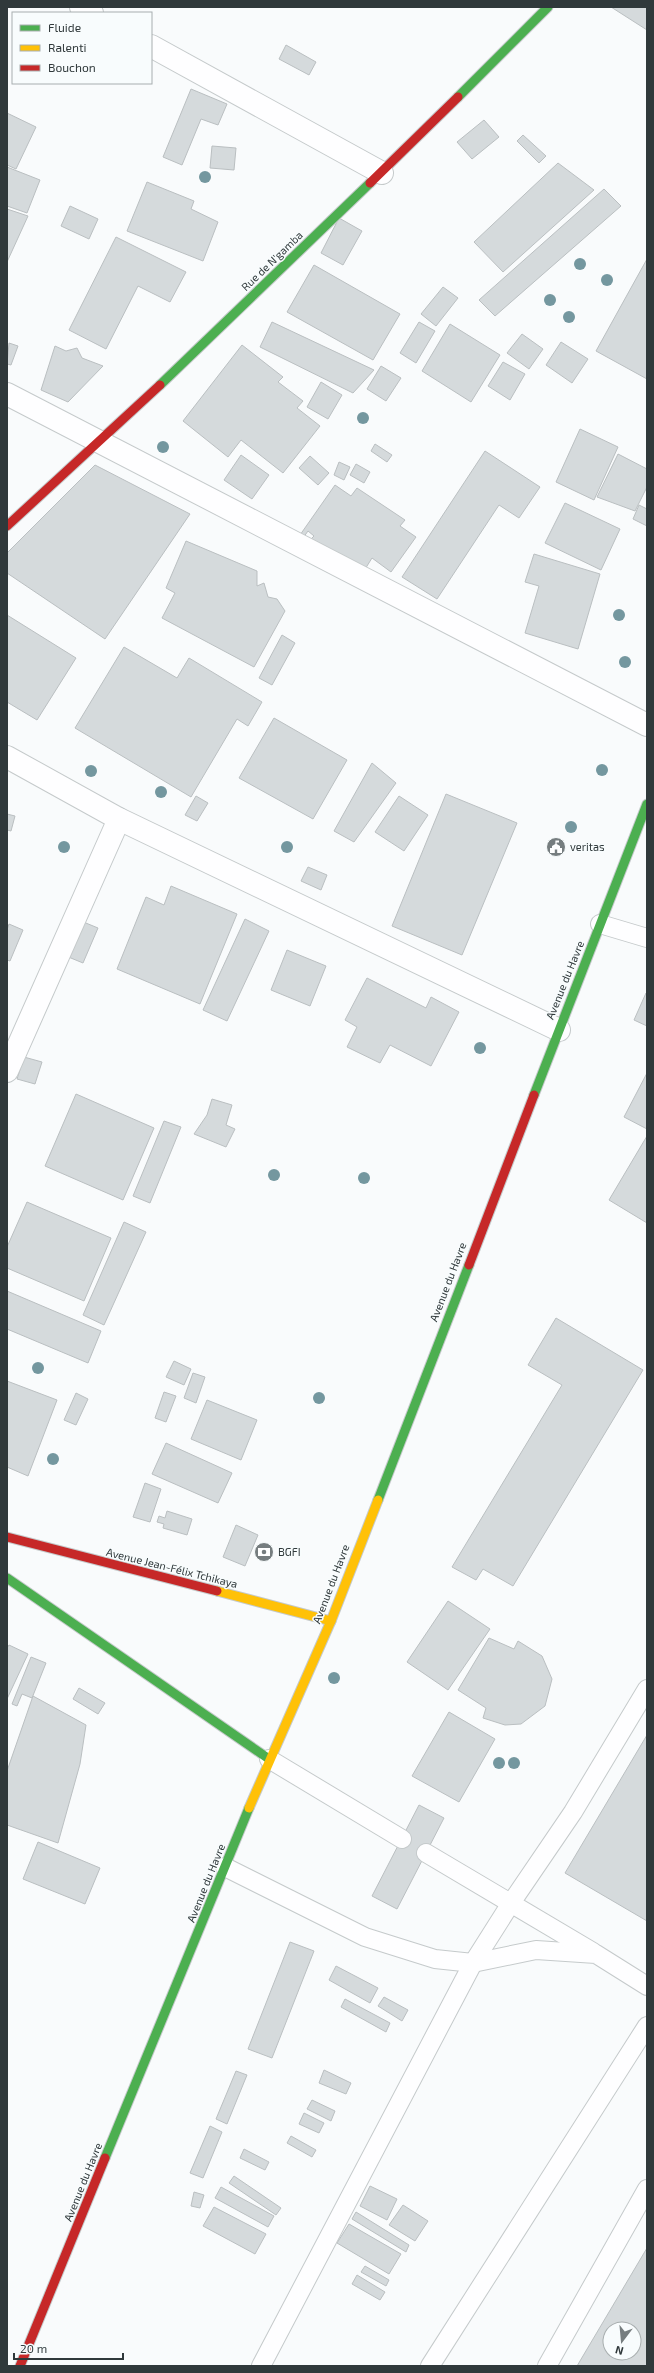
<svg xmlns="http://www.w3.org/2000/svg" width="654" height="2373" font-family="'Exo 2',sans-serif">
<rect width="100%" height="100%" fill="#f9fbfc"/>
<g fill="#d5dadc" stroke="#babfc1" fill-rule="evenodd">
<path d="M611 7H647V30Z"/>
<path d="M286 45 316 62 309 75 279 59Z"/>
<path d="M191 89 227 104 218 125 201 119 182 165 163 157Z"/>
<path d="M7 113 36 127 16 169 7 165Z"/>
<path d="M484 120 499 137 472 159 457 142Z"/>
<path d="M523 135 546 156 539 163 517 141Z"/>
<path d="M212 146 236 148 234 170 210 168Z"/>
<path d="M558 163 594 190 503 272 474 242Z"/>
<path d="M7 167 40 180 27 213 7 206Z"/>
<path d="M147 182 194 201 191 209 218 222 203 261 127 231Z"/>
<path d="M604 189 621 206 495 316 479 300Z"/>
<path d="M70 206 98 219 89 239 61 226Z"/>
<path d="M7 209 28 216 7 262Z"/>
<path d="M339 218 362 231 343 265 321 253Z"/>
<path d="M116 237 186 272 170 302 138 286 106 349 69 330Z"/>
<path d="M647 259V379L596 351Z"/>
<path d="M314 265 400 314 373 360 287 312Z"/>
<path d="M443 287 458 298 436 326 421 314Z"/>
<path d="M272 322 374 370 353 393 260 347Z"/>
<path d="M419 322 435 331 416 363 400 353Z"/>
<path d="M450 324 500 355 471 402 422 371Z"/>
<path d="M522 334 543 349 529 369 507 353Z"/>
<path d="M561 342 588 359 572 383 546 365Z"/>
<path d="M9 343 18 346 11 365 7 364Z"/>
<path d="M242 345 283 377 278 382 303 401 297 408 320 426 283 473 241 440 228 457 183 421Z"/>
<path d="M55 346 66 351 77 348 82 358 103 366 68 402 41 390Z"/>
<path d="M503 362 525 374 510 400 488 386Z"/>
<path d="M381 366 401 378 386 401 367 389Z"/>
<path d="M321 382 342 395 328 419 307 407Z"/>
<path d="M580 429 618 447 594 500 556 482Z"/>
<path d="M375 444 392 455 387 462 371 451Z"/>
<path d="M485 451 540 487 519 518 499 505 437 599 402 577Z"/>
<path d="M618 454 647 469V487L635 511 597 497Z"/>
<path d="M241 455 269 475 252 499 224 480Z"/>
<path d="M310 456 329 473 318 485 299 468Z"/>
<path d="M339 462 350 467 344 480 334 475Z"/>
<path d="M356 464 370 472 364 483 350 475Z"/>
<path d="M95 465 190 514 105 639 7 573V553Z"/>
<path d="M335 485 351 496 357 488 405 520 400 526 416 537 391 572 372 558 362 574 311 539 314 536 308 531 303 538 300 535Z"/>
<path d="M565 503 620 529 601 570 545 543Z"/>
<path d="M639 505 647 509V526L633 519Z"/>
<path d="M186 541 257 571V586L264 583 268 597 277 599 285 611 254 667 162 618 175 593 166 588Z"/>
<path d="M534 554 600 574 578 649 525 633 539 586 525 582Z"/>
<path d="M7 615 76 658 37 720 7 702Z"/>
<path d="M282 635 295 643 272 685 259 678Z"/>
<path d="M124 647 177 678 189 658 262 702 248 726 237 719 191 797 75 728Z"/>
<path d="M274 718 347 760 313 819 239 778Z"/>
<path d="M372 763 396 783 354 842 334 831Z"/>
<path d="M446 794 517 823 462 955 392 926Z"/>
<path d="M196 796 208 803 197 821 185 815Z"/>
<path d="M399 796 428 815 404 851 375 832Z"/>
<path d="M7 814 15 816 11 831 7 830Z"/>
<path d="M308 867 327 875 321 890 301 881Z"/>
<path d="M171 886 237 914 200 1004 117 969 146 897 164 905Z"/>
<path d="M245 919 269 931 227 1021 203 1010Z"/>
<path d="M81 921 98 928 83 963 66 956Z"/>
<path d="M9 924 23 930 10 961 7 960V930Z"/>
<path d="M287 950 326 966 310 1006 271 990Z"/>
<path d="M367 978 426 1008 431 997 459 1012 431 1066 390 1045 380 1063 347 1047 357 1027 345 1020Z"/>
<path d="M646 993H647V1026L634 1020Z"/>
<path d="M24 1057 42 1062 35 1084 17 1079Z"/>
<path d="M647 1073V1129L624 1117Z"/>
<path d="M76 1094 154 1128 123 1200 45 1166Z"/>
<path d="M212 1099 232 1105 226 1125 235 1129 226 1147 194 1134 207 1115Z"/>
<path d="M164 1121 181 1127 150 1203 133 1196Z"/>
<path d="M647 1136V1223L609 1200Z"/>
<path d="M27 1202 111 1238 84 1301 7 1268V1247Z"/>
<path d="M124 1222 146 1232 104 1325 83 1315Z"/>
<path d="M7 1291 101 1331 88 1363 7 1329Z"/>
<path d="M556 1318 643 1370 513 1586 483 1569 476 1580 452 1567 562 1385 528 1365Z"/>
<path d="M174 1361 191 1369 184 1385 166 1377Z"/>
<path d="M193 1373 205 1377 196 1403 184 1398Z"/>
<path d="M7 1381 57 1400 28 1476 7 1467Z"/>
<path d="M164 1392 176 1396 166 1422 155 1418Z"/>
<path d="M76 1393 88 1399 76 1425 64 1420Z"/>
<path d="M207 1400 257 1420 241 1460 191 1439Z"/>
<path d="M166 1443 232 1473 218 1503 152 1474Z"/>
<path d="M145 1483 161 1489 150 1522 133 1517Z"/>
<path d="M167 1511 192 1519 187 1535 163 1528 164 1524 157 1522 159 1516 165 1518Z"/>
<path d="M236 1525 258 1535 245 1566 223 1557Z"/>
<path d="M448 1601 490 1629 448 1690 407 1662Z"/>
<path d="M489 1638 514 1649 518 1641 542 1656 552 1679 545 1706 521 1724 505 1725 483 1718 486 1708 458 1690Z"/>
<path d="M9 1645 28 1654 7 1699V1648Z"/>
<path d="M31 1657 46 1663 32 1698 22 1694 17 1706 12 1704Z"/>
<path d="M79 1688 105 1703 98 1714 73 1699Z"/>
<path d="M33 1696 86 1725 80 1764 58 1843 7 1825V1771Z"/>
<path d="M449 1712 495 1739 459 1802 412 1776Z"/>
<path d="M647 1735V1921L565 1873Z"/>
<path d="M419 1805 444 1818 397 1909 372 1896Z"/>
<path d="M38 1842 100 1868 85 1904 23 1879Z"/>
<path d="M290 1942 314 1951 272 2058 248 2049Z"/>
<path d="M336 1966 378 1988 370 2003 329 1980Z"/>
<path d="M384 1997 408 2010 402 2021 378 2006Z"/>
<path d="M345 1999 390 2023 386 2032 341 2007Z"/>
<path d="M324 2070 351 2083 346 2094 319 2083Z"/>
<path d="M236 2071 247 2075 227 2124 216 2119Z"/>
<path d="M312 2100 335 2111 331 2121 307 2109Z"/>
<path d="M304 2113 324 2123 319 2133 299 2124Z"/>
<path d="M210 2126 222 2132 203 2178 190 2173Z"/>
<path d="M291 2136 316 2150 312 2157 287 2143Z"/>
<path d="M244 2149 269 2162 265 2170 240 2158Z"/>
<path d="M234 2176 281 2208 276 2215 229 2183Z"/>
<path d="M370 2186 397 2199 387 2220 360 2206Z"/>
<path d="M221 2187 274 2216 268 2227 215 2198Z"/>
<path d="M194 2192 204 2195 200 2208 191 2206Z"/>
<path d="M403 2205 428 2221 415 2241 389 2225Z"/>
<path d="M214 2207 266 2234 255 2254 203 2226Z"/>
<path d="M356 2212 409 2245 406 2252 352 2219Z"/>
<path d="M349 2224 401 2254 389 2274 337 2243Z"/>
<path d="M647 2248V2366H577ZM610 2329H634V2353H610Z"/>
<path d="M365 2266 389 2280 386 2286 361 2272Z"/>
<path d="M357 2275 385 2292 380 2300 352 2284Z"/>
</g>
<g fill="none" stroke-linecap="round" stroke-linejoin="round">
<g stroke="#c5cacb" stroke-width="20">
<g id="lane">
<path d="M600 924 647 938"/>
<path d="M269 1759 402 1839"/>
<path d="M426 1853 593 1952"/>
<path d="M225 1867 365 1937 435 1959 473 1963 536 1950 596 1954 647 1986"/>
<path d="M261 2366 473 1963 511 1903 573 1812 647 1689"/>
<path d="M430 2366 647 2026"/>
<path d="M547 2366 647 2189"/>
</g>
</g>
<g stroke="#c5cacb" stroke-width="24">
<g id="street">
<path d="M81 7 92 13"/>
<path d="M151 46 382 173"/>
<path d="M7 394 647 725"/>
<path d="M7 757 119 819 559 1030"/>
<path d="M7 1071 119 819"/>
</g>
</g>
<g stroke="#c5cacb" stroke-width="11">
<g id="fast">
<path d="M458 97 548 7"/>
<path d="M160 385 370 183"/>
<path d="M534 1095 647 804"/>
<path d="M378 1500 469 1265"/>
<path d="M7 1578 269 1759"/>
<path d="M105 2158 249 1808"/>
</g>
</g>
<g stroke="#c5cacb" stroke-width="11">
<g id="slow">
<path d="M217 1591 331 1621"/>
<path d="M249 1808 331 1621 378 1500"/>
</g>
</g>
<g stroke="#c5cacb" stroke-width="11">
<g id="jam">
<path d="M370 183 458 97"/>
<path d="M7 526 160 385"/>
<path d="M469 1265 534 1095"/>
<path d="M7 1537 217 1591"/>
<path d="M20 2366 105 2158"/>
</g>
</g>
<use href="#lane" stroke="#fefeff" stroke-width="18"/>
<use href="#street" stroke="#fefeff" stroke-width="22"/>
<use href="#fast" stroke="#4caf50" stroke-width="9"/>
<use href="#slow" stroke="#ffc107" stroke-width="9"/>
<use href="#jam" stroke="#c62828" stroke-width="9"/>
</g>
<g fill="#74979f">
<circle cx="205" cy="177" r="6"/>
<circle cx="580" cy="264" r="6"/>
<circle cx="607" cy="280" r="6"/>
<circle cx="550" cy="300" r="6"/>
<circle cx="569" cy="317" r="6"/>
<circle cx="363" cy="418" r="6"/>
<circle cx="163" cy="447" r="6"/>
<circle cx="619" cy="615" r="6"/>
<circle cx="625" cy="662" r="6"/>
<circle cx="602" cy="770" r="6"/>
<circle cx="91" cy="771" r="6"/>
<circle cx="161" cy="792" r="6"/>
<circle cx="571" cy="827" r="6"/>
<circle cx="64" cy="847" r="6"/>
<circle cx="287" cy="847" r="6"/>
<circle cx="480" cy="1048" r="6"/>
<circle cx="274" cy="1175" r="6"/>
<circle cx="364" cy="1178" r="6"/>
<circle cx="38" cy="1368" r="6"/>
<circle cx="319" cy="1398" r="6"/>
<circle cx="53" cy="1459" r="6"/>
<circle cx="334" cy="1678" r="6"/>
<circle cx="499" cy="1763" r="6"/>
<circle cx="514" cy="1763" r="6"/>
</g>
<defs>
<g id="civic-disc" transform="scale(1)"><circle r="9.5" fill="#767d7f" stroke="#f8fcfd"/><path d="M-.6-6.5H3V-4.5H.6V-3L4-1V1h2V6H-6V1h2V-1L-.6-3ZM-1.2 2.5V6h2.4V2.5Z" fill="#fff"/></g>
<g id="bank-disc" transform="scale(1)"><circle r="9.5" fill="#767d7f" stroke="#f8fcfd"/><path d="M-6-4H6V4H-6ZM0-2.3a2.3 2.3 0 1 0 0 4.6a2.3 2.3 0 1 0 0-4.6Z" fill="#fff"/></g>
</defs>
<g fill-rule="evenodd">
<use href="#civic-disc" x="556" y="847"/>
<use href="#bank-disc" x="264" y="1552"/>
</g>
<g text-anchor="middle" stroke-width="3" stroke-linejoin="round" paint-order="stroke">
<g font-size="11" fill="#30393b" stroke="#f8fcfd">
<text transform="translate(272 261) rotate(-44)" y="4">Rue de N'gamba</text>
<text transform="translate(565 980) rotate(-68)" y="4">Avenue du Havre</text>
<text transform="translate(448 1282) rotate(-69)" y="4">Avenue du Havre</text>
<text transform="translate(172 1568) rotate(14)" y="4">Avenue Jean-Félix Tchikaya</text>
<text transform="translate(331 1584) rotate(-69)" y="4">Avenue du Havre</text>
<text transform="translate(206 1883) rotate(-68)" y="4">Avenue du Havre</text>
<text transform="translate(83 2182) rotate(-68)" y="4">Avenue du Havre</text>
</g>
<g font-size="11" fill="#30393b" stroke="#f8fcfd" text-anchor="start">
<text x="570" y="851">veritas</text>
<text x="278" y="1556">BGFI</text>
</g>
</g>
<rect width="654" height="2373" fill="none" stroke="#30393b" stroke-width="16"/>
<rect x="12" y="12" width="140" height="72" fill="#f8fcfd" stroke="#a8aeaf"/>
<rect x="20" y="25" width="20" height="6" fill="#4caf50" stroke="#a8aeaf"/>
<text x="48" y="32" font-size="12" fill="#30393b">Fluide</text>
<rect x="20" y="45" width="20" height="6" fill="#ffc107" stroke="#a8aeaf"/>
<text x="48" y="52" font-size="12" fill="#30393b">Ralenti</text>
<rect x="20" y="65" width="20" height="6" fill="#c62828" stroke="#a8aeaf"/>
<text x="48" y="72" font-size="12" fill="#30393b">Bouchon</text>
<g transform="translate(622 2341) rotate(196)"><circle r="19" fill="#f8fcfd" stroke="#a8aeaf"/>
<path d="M0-3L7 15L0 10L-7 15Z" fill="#767d7f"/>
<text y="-6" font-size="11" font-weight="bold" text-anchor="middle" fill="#30393b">N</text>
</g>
<path d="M14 2353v6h109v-6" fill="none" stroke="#30393b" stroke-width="2"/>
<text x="20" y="2353" font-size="12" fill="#30393b" stroke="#f8fcfd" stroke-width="3" paint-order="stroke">20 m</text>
</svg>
